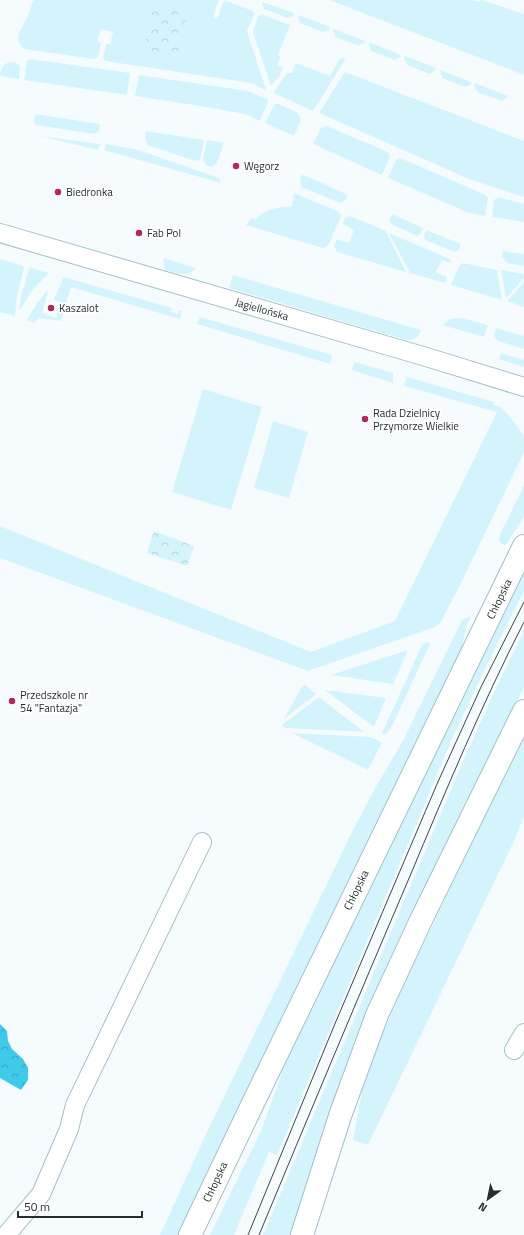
<svg xmlns="http://www.w3.org/2000/svg" width="524" height="1235" font-family="'Titillium Web',sans-serif">
<defs>
<pattern id="forest-crowns" width="20" height="18" patternUnits="userSpaceOnUse"><rect width="20" height="18" fill="#3fcaea"/><path d="M2 6a3 3 0 1 1 6 0M12 15a3 3 0 1 1 6 0" fill="none" stroke="#35a4be"/></pattern>
<pattern id="park-crowns" width="20" height="18" patternUnits="userSpaceOnUse"><rect width="20" height="18" fill="#d4f4fd"/><path d="M2 6a3 3 0 1 1 6 0M12 15a3 3 0 1 1 6 0" fill="none" stroke="#b6d2d9"/></pattern>
</defs>
<rect width="100%" height="100%" fill="#f6fcfe"/>
<g fill="#d4f4fd">
<path d="M34 0H219L213 17 217 19 224 0 253 11 254 15 247 31 266 90 251 83 105 61 103 58 106 44H110L113 32 101 29 97 41 101 43 98 57 94 59 24 49C11 39 24 26 28 15 30 10 31 5 34 0Z"/>
<path d="M329 0H472L479 2 480 0H482L524 14V75Z"/>
<path d="M263 2 294 13 293 16 288 18 264 9 262 4Z"/>
<path d="M261 14 290 25 278 55 281 56 277 65 283 68 280 75 271 86 253 32 258 17Z"/>
<path d="M299 15 330 27 329 30 323 32 300 23 298 17Z"/>
<path d="M334 29 365 41 364 43 359 46 336 37 333 31Z"/>
<path d="M369 42 401 55V57L395 60 371 51 369 45Z"/>
<path d="M405 56 436 68 435 70 430 74 407 65 404 58Z"/>
<path d="M342 58H346L313 111 276 94 274 92 287 73H292L296 63 330 76 339 60Z"/>
<path d="M30 59 130 73 127 95 24 80 27 61Z"/>
<path d="M9 62H14L20 66 19 79 5 77 0 75C0 69 4 64 9 62Z"/>
<path d="M440 70 471 82V84L465 87 442 78Z"/>
<path d="M345 72 524 141V197L469 179 319 113Z"/>
<path d="M139 75 248 91 267 99 268 102 260 121 245 114 194 105 135 96Z"/>
<path d="M475 83 508 96 507 98 502 101 477 92 474 85Z"/>
<path d="M277 103 298 113 301 120 294 136 265 123 274 105Z"/>
<path d="M35 114 100 124 99 131 95 134 35 125 34 120Z"/>
<path d="M327 126 388 152 390 157 382 175 313 144 321 128Z"/>
<path d="M146 131 204 140 200 159 195 161 148 145 145 138Z"/>
<path d="M40 136 100 144 98 150Z"/>
<path d="M207 140 224 143 217 163 212 167 206 165 203 159Z"/>
<path d="M106 144 134 149 144 152 219 178 221 183 104 150Z"/>
<path d="M400 158 486 195 488 198 485 216 469 213 388 178 396 160Z"/>
<path d="M302 174 348 195 345 201 340 203 301 187 300 178Z"/>
<path d="M294 193 339 212 341 216 329 244 323 248 246 225 252 218 255 220C267 208 275 208 292 206Z"/>
<path d="M498 197 524 204V222L492 217 494 200Z"/>
<path d="M392 214 423 228 420 234 417 236 391 224 389 221Z"/>
<path d="M350 216 386 231 406 272 337 252 334 246 337 239 349 243 354 230 343 224 345 218Z"/>
<path d="M426 230 461 244 459 250 455 252 425 240 424 235Z"/>
<path d="M389 233 450 259 451 263 442 260 436 272 447 277 445 283 410 273Z"/>
<path d="M503 251 524 254V266L507 263 502 257Z"/>
<path d="M163 258 196 268C188 278 176 273 165 270Z"/>
<path d="M0 259 23 266 24 268 17 295 15 316 0 312Z"/>
<path d="M463 263 497 270 502 300 451 285 459 266Z"/>
<path d="M31 268 49 273 34 288 19 311 21 297 29 269Z"/>
<path d="M501 270 524 274V278L507 297H506Z"/>
<path d="M233 275 421 330C419 337 415 341 406 340L229 288Z"/>
<path d="M63 277 172 308 171 312 178 314 179 310 182 311 180 319 71 287 61 321 38 318 35 323 27 320 38 302 47 291 48 292 42 313 56 318 60 302 54 300C57 291 61 285 63 277Z"/>
<path d="M524 282V307L507 301Z"/>
<path d="M200 317 332 355 330 364 197 324Z"/>
<path d="M457 318 465 319 488 325 484 337 442 325 450 319Z"/>
<path d="M496 328 524 336V349L498 341 494 336Z"/>
<path d="M501 353 524 360V367L499 359Z"/>
<path d="M355 362 393 373V383L352 370Z"/>
<path d="M407 377 494 402V405L500 407 511 418 524 436V452L462 581 441 622 435 627 308 671 0 558V526L311 652 395 621 497 412 404 386Z"/>
<path d="M203 389 262 407 231 510 172 492Z"/>
<path d="M273 421 308 432 289 498 254 488Z"/>
<path d="M524 485V517L505 546 499 541 500 535Z"/>
<path d="M524 569V591L487 665 452 739 277 1155 269 1152 234 1235H210L261 1131 290 1050Z"/>
<path d="M471 616 467 625 460 655 179 1235H160L206 1134 353 830 378 783 403 741 462 620Z"/>
<path d="M524 631V687L495 747 292 1235H263L461 766 497 686Z"/>
<path d="M427 642 430 644 399 711 390 730 385 735 382 733 422 645Z"/>
<path d="M408 650 393 684 331 675Z"/>
<path d="M303 685 306 686 316 694 284 719Z"/>
<path d="M325 690 386 698 374 727Z"/>
<path d="M319 697 364 732 285 728 282 725Z"/>
<path d="M292 733 371 737 382 743 368 770Z"/>
<path d="M524 735V817L513 843 368 1145 353 1140 365 1075 372 1058 408 976Z"/>
</g>
<path fill="url(#forest-crowns)" d="M0 1024 7 1031 8 1041 12 1049 23 1059 28 1068V1080L21 1090 0 1078Z"/>
<g fill="url(#park-crowns)">
<path d="M153 7 188 13 177 58 143 53Z"/>
<path d="M154 531 194 546 187 566 147 553Z"/>
</g>
<g fill="none" stroke-linecap="round" stroke-linejoin="round">
<g stroke="#a2c0c8" stroke-width="20">
<g id="minor">
<path d="M0 233 423 356 524 387"/>
<path d="M514 1050 524 1033"/>
<path d="M6 1235 41 1194 69 1129 75 1105 202 842"/>
</g>
</g>
<g stroke="#a2c0c8" stroke-width="24">
<g id="major">
<path d="M190 1235 255 1099 524 546"/>
<path d="M302 1235 340 1116 377 1015 422 918 524 711"/>
</g>
</g>
<use href="#minor" stroke="#fff" stroke-width="18"/>
<use href="#major" stroke="#fff" stroke-width="22"/>
<g stroke="#3c474a" stroke-width="1">
<path d="M248 1235 334 1026 437 784 481 687 524 602"/>
<path d="M259 1235C309 1115 359 995 410 876 446 790 482 704 524 622"/>
</g>
</g>
<g fill="#b32760" stroke="#fff" stroke-width="1.5">
<circle cx="236" cy="166" r="4"/>
<circle cx="58" cy="192" r="4"/>
<circle cx="139" cy="233" r="4"/>
<circle cx="51" cy="308" r="4"/>
<circle cx="365" cy="419" r="4"/>
<circle cx="12" cy="701" r="4"/>
</g>
<g text-anchor="middle" stroke-width="3.5" stroke-linejoin="round" paint-order="stroke">
<g font-size="11" fill="#242f32" stroke="#fff" text-anchor="start">
<text x="244" y="170">Węgorz</text>
<text x="66" y="196">Biedronka</text>
<text x="147" y="237">Fab Pol</text>
<text x="59" y="312">Kaszalot</text>
<text x="373" y="417">Rada Dzielnicy<tspan x="373" dy="13">Przymorze Wielkie</tspan></text>
<text x="20" y="699">Przedszkole nr<tspan x="20" dy="13">54 "Fantazja"</tspan></text>
</g>
<g font-size="11" fill="#242f32" stroke="#fff">
<text transform="translate(262 309) rotate(16)" y="4">Jagiellońska</text>
<text transform="translate(499 599) rotate(-64)" y="4">Chłopska</text>
<text transform="translate(356 890) rotate(-64)" y="4">Chłopska</text>
<text transform="translate(215 1182) rotate(-65)" y="4">Chłopska</text>
</g>
</g>
<g transform="translate(488 1199) rotate(213)" stroke="#ffffff" stroke-width="3" paint-order="stroke">
<path d="M0-3L7 15L0 10L-7 15Z" fill="#242f32"/>
<text y="-6" font-size="11" font-weight="bold" text-anchor="middle" fill="#242f32">N</text>
</g>
<path d="M18 1211v6h124v-6" fill="none" stroke="#242f32" stroke-width="2"/>
<text x="24" y="1211" font-size="12" fill="#242f32" stroke="#ffffff" stroke-width="3" paint-order="stroke">50 m</text>
</svg>
